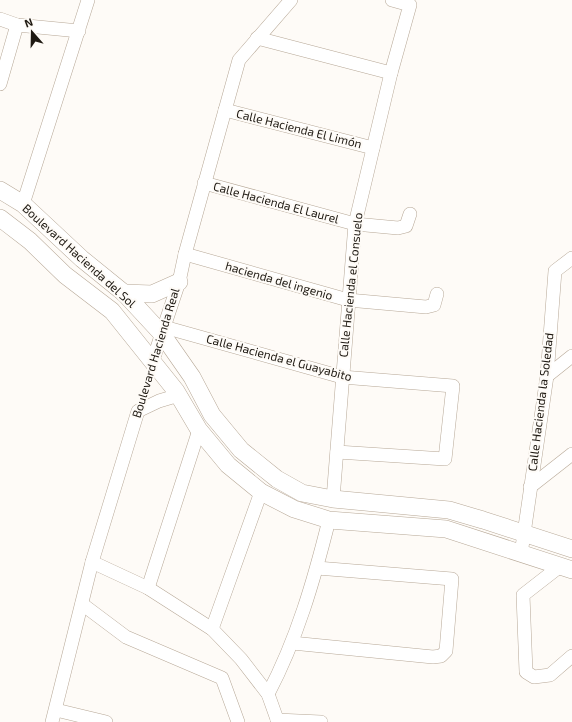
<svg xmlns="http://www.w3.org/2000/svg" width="572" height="722" font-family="'Exo 2',sans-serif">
<rect width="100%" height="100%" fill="#fefbf7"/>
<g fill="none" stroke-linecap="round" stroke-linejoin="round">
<g stroke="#b7a897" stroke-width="14">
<g id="minor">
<path d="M0 19 17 25 79 31"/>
<path d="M257 38 391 73"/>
<path d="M0 84 17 25"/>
<path d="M225 110 373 148"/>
<path d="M204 183 355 224 398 228 406 226 410 214"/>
<path d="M23 204 88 0"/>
<path d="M185 254 348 300 426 307 434 305 437 294"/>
<path d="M164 327 342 377 453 386 445 459 337 452"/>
<path d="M153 360 179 282 185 254 239 60 291 0"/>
<path d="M547 376 572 356"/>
<path d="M530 487 572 454"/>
<path d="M333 499 355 224 391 73 410 5 392 0"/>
<path d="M521 554 547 376 555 271 572 258"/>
<path d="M92 562 148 588 212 629 241 659 268 694 278 722"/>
<path d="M559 567 523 595 526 672 534 677 550 675 572 656"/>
<path d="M148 588 199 430"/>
<path d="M82 604 126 637 222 678 238 722"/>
<path d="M212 629 261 492"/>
<path d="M292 643 433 657 441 656 446 651 452 579 317 568"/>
<path d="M268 694C297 639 314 580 329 520"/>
<path d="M56 710 106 722"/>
<path d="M277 720 321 722"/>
<path d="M52 722 92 562 138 411 159 401 179 395"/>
</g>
</g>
<g stroke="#b7a897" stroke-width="18">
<g id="tertiary">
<path d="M0 190 23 204 82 259 124 293 162 334 192 377 212 415 241 450 277 479 302 493 333 499 449 510 483 520 572 549"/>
<path d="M0 218 30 241 65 275 112 311 176 391 199 430 228 465 261 492 294 509 329 520 446 529 572 570"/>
<path d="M124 293 152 294 179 282"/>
</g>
</g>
<path stroke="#b1aea9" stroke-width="2.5" stroke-dasharray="2 2" stroke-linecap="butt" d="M142 395 147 379"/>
<use href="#minor" stroke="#fff" stroke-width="13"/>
<use href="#tertiary" stroke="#fff" stroke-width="17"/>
</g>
<g text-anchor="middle" stroke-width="4" stroke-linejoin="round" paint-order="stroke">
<g font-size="12" fill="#1e1912" stroke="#fefbf7">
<text transform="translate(299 129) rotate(14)" y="4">Calle Hacienda El Limón</text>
<text transform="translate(276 203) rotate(15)" y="4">Calle Hacienda El Laurel</text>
<text transform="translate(79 256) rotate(42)" y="4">Boulevard Hacienda del Sol</text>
<text transform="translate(279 281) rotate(16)" y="4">hacienda del ingenio</text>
<text transform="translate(351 285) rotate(-84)" y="4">Calle Hacienda el Consuelo</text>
<text transform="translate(156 353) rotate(-73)" y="4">Boulevard Hacienda Real</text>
<text transform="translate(279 358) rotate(15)" y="4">Calle Hacienda el Guayabito</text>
<text transform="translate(541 402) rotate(-83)" y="4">Calle Hacienda la Soledad</text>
</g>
</g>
<g transform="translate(32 32) rotate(340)" stroke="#fefbf7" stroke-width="3" paint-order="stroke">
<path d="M0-3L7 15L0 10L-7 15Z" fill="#1e1912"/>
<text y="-6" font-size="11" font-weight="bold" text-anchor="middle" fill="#1e1912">N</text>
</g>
</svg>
